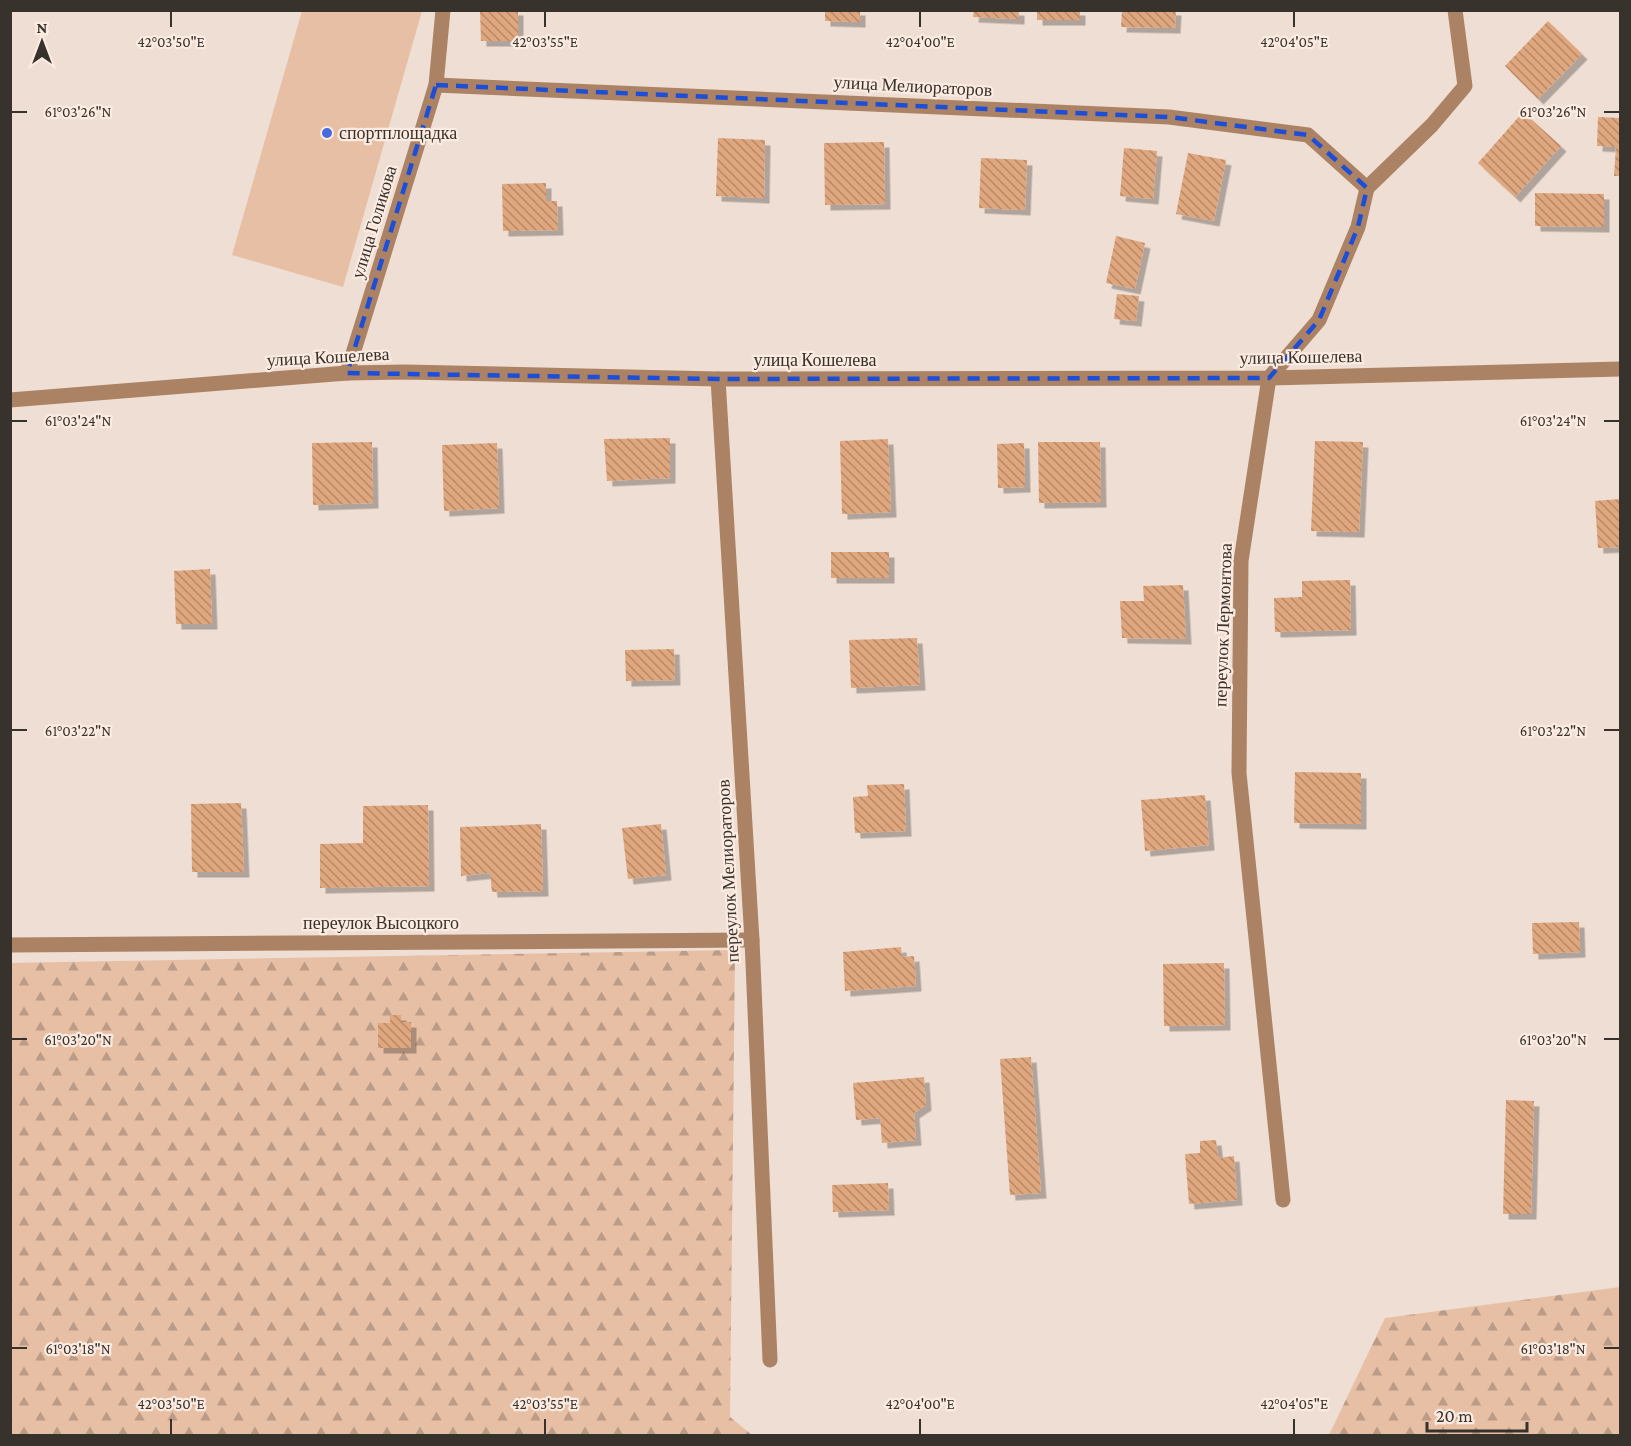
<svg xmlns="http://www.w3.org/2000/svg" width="1631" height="1446" font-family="'Crimson Pro',serif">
<defs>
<pattern id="forest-firs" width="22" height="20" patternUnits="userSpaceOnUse" patternTransform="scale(1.5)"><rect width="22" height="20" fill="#e7bfa5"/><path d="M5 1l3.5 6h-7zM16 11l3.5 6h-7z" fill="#bc9c87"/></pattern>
<pattern id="building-back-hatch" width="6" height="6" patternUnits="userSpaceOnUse" patternTransform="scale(1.5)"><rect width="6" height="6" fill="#e0a77f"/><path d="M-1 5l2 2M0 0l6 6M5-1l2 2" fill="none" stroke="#b78968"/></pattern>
<filter id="shadow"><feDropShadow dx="5.5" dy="5.5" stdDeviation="0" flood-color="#0004"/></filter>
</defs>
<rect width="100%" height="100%" fill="#efded3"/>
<g fill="url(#forest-firs)">
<path d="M735 950 730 1417 752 1435H11L10 963Z"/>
<path d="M1620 1287V1435H1329L1385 1318Z"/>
</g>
<path fill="#e7bfa5" d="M302 11H422L343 287 232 255Z"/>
<g fill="url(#building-back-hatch)" filter="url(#shadow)">
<path d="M480 10H518V41H481Z"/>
<path d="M825 10H860V22L825 21Z"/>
<path d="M974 10H1019V19L973 17Z"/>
<rect x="1037" y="10" width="43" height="10"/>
<path d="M1122 10H1176L1175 28 1121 27Z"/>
<path d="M1548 21 1582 54 1538 99 1505 66Z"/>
<path d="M1523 112 1561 146 1515 197 1478 163Z"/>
<path d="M1598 117 1620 118V176H1614L1616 147 1597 146Z"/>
<path d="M718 138 765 140 764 198 716 196Z"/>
<path d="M884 142 885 204 825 205 824 143Z"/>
<path d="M1124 148 1157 151 1153 199 1120 196Z"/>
<path d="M1188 153 1226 160 1214 221 1176 214Z"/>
<path d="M981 158 1027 160 1025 210 979 208Z"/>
<path d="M546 183V201H557L558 230 503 231 502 184Z"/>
<path d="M1535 193 1604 194V227L1535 226Z"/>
<path d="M1116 236 1145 243 1135 289 1106 283Z"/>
<path d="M1117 294 1139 296 1136 321 1114 319Z"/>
<path d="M670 438V478L607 481 604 439Z"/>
<path d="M888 439 891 512 842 514 840 441Z"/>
<path d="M1315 441 1363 442 1359 532 1311 531Z"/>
<path d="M372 442 373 503 313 505 312 443Z"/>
<path d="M1038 442H1100L1101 502 1039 503Z"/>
<path d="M497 443 499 508 444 511 442 445Z"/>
<path d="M1024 443 1025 487 998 488 997 444Z"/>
<path d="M1620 499V547L1598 548 1595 501Z"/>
<rect x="831" y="552" width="58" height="26"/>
<path d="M210 569 212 624H176L174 571Z"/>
<path d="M1350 580 1351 630 1275 632 1274 598 1302 597V581Z"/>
<path d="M1183 585 1186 639 1122 638 1120 601H1144L1143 586Z"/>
<path d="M917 638 920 685 851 688 849 640Z"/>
<path d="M674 649 675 680 626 681 625 650Z"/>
<path d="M1295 772 1361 773V824L1294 823Z"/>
<path d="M904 784 906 831 855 833 853 797 868 796 867 785Z"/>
<path d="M1205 795 1209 845 1145 851 1141 800Z"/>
<path d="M241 803 244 872H192L191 804Z"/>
<path d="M428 805 429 886 320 888V844L363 843V806Z"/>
<path d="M541 824 543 891 492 892 490 873 461 876 460 827Z"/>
<path d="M661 824 666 875 628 879 622 828Z"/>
<path d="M1579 922 1580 952 1533 954 1532 923Z"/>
<path d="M901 947 902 957 914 956 916 986 845 991 843 952Z"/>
<path d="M1224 963 1225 1025 1164 1026 1163 964Z"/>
<path d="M390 1015H401V1022H411V1048H378V1023H390Z"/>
<path d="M1031 1057 1041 1193 1010 1195 1000 1059Z"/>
<path d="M924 1077 926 1105 914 1113 916 1140 882 1143 880 1118 856 1120 853 1083Z"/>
<path d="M1506 1100 1534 1101 1531 1214H1503Z"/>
<path d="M1216 1140 1218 1158 1234 1156 1237 1200 1189 1204 1185 1154 1200 1153V1141Z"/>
<path d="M888 1183 889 1210 833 1212 832 1185Z"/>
</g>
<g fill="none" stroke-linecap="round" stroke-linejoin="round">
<g stroke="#ac8265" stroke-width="15">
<path d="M436 85 1169 117 1308 135 1367 188"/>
<path d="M347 373 436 85 443 10"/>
<path d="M718 379 752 940 770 1360"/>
<path d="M10 400 347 373 406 372 718 379 1269 378 1620 369"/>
<path d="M10 945 752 940"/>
<path d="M1283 1200 1239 773 1241 561 1269 378 1319 320 1358 227 1367 188 1432 125 1465 86 1455 10"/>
</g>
</g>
<path fill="none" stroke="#1d4ed8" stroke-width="4.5" stroke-dasharray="12 8" stroke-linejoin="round" d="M436 85 1169 117 1308 135 1367 188 1358 227 1319 320 1269 378 718 379 347 373Z"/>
<path fill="none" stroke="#38322d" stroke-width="2" d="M171 12V27M545 12V27M920 12V27M1294 12V27M12 112H27M1604 112H1619M12 421H27M1604 421H1619M12 730H27M1604 730H1619M12 1039H27M1604 1039H1619M12 1348H27M1604 1348H1619M171 1419V1434M545 1419V1434M920 1419V1434M1294 1419V1434"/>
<circle fill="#476bde" stroke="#fcebe0" stroke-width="2" cx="327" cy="133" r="6"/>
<g text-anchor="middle" stroke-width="4.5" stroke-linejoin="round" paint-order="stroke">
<g font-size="18" fill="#38322d" stroke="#fcebe0">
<text transform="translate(913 86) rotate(3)" y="6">улица Мелиораторов</text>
<text transform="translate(374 222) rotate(-73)" y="6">улица Голикова</text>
<text transform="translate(328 357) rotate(-3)" y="6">улица Кошелева</text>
<text transform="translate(1301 357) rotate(-1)" y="6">улица Кошелева</text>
<text x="815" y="366">улица Кошелева</text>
<text transform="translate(1223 625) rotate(-88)" y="6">переулок Лермонтова</text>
<text transform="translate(728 871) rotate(-93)" y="6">переулок Мелиораторов</text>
<text x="381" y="929">переулок Высоцкого</text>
</g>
<g font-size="18" fill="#38322d" stroke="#fcebe0" text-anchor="start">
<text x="339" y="139">спортплощадка</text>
</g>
</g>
<g font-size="15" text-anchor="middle" fill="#38322d" stroke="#fcebe0" stroke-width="4.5" stroke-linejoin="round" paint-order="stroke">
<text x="171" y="47">42°03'50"E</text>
<text x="545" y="47">42°03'55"E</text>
<text x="920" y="47">42°04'00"E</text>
<text x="1294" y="47">42°04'05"E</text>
<text x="78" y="117">61°03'26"N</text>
<text x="1553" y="117">61°03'26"N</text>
<text x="78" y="426">61°03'24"N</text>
<text x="1553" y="426">61°03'24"N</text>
<text x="78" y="736">61°03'22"N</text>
<text x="1553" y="736">61°03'22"N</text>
<text x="78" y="1045">61°03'20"N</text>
<text x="1553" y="1045">61°03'20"N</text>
<text x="78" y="1354">61°03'18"N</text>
<text x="1553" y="1354">61°03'18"N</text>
<text x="171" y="1409">42°03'50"E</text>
<text x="545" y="1409">42°03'55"E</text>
<text x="920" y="1409">42°04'00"E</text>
<text x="1294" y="1409">42°04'05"E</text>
</g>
<rect width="1631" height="1446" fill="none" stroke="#38322d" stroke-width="24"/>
<g transform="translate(42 42)" stroke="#fcebe0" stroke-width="4.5" paint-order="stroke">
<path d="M0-4.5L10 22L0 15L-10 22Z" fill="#38322d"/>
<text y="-9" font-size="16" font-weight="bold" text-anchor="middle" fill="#38322d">N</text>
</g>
<path d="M1427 1422v9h100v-9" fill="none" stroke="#38322d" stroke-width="3"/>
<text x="1436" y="1422" font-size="18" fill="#38322d" stroke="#fcebe0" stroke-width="4.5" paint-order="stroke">20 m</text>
</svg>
